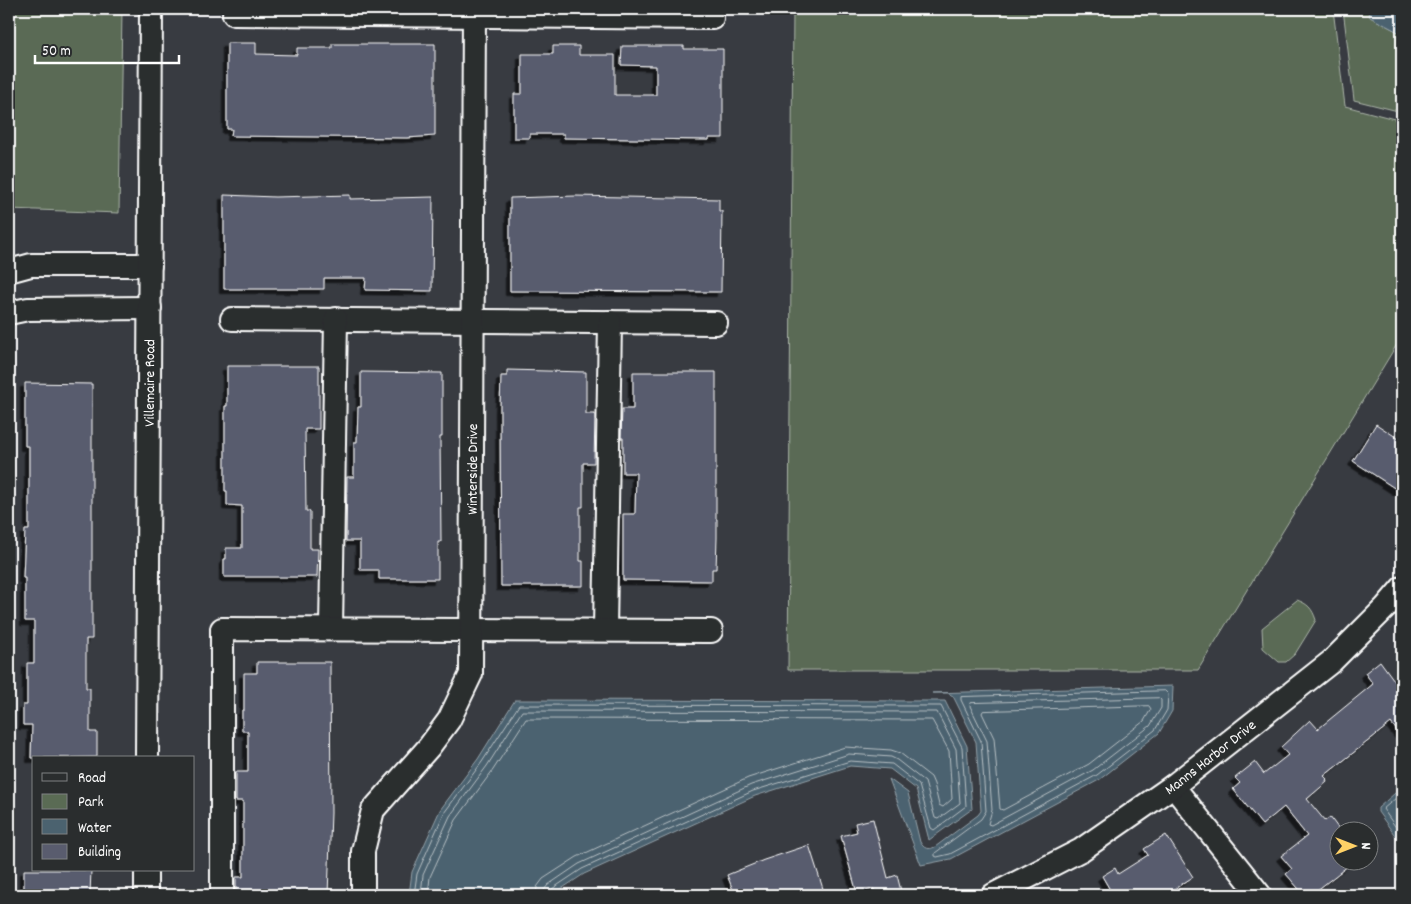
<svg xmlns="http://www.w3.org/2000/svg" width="1411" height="904" font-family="Dekko,sans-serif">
<defs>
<filter id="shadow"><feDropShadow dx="-4.5" dy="4.5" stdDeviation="0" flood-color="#0009"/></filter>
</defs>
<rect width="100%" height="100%" fill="#383b41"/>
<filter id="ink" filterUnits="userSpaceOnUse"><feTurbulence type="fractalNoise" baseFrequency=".02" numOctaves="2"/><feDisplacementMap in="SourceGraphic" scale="10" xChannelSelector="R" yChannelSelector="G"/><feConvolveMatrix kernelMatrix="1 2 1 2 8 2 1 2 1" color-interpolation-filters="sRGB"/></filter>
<g filter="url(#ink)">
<g fill="#5a6b54" stroke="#acb5aa">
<path d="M9 9H122L119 213 9 209Z"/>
<path d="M793 9H1333L1345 106 1402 121V336L1198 670H788Z"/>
<path d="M1343 9H1368L1370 17 1402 34V112L1354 100Z"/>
<path d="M1297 600C1308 604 1312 608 1316 620L1295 654 1286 662H1279L1263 648 1262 628Z"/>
</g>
<g fill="#4b626f" stroke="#93a1a9">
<path d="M1368 9H1402V34L1370 17Z"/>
<path d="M1173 686 1172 711 1159 733 1099 780 951 859 921 865 889 779 908 793 920 842C924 849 928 850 935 847L978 815 981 811 976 742 953 696 948 693H932Z"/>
<path d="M515 700 945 701 967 746 972 809 929 840 916 789 890 769 850 766 755 796 584 874 552 895H409L412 872 440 810 478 759Z"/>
<path d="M1402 787V845L1378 812V808Z"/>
</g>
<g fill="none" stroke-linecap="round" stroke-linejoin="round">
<g stroke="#b7c0c5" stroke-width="1">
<path d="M1165 691 1168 694 1167 710 1155 730 1097 775 950 854 937 857 935 856V853L981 819 986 811 981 741 961 700V697Z"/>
<path d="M1159 698 1161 700V708L1150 726 1093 770 991 825 988 824 992 810 987 741 970 706 971 703Z"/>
<path d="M1149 706 1151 709 1144 721 1089 764 1003 810 1000 809 994 738 982 713 983 711Z"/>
<path d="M1402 793 1383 809 1402 836"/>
<path d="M414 895 417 874 444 813 482 762 519 705 941 706 962 747 966 806 934 830 931 828 919 785 892 764 850 761 753 791 582 869 552 889 550 895"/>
<path d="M421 895 423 875 450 816 487 766 522 711 937 712 956 749 960 803 938 819 935 818 925 782 897 760 891 757 849 754 751 785 579 864 548 885 544 890V895"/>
<path d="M428 895 430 877 456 820 493 770 526 719 932 720 949 751 952 799 943 807 939 805 934 784 931 777 900 753 891 750 845 747 748 778 577 857 543 879 537 887 536 895"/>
</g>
</g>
<g fill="#595c6e" stroke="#fff" filter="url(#shadow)">
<path d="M227 43H256V54L297 55V48H332V44H435V136L407 138 231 136 232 129H227Z"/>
<path d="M553 46H579V55H615V95H656V66L621 65 622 46H684V49H723V138H709V140L564 138V134H530V138H514V94H522V54H553Z"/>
<path d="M224 195 275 197 350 195V199L433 197 432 291 365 290 366 278H324V289H224Z"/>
<path d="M576 196 719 199V211H722L721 292 510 291V198Z"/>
<path d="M227 366H319V429H305L306 511H310V549H318L317 577H224V559H226V548H242V506L227 505V491H225V406H227Z"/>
<path d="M507 370 586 372V414H595L594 463H583V507H580V561H583V586H501L500 408 501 376H507Z"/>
<path d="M361 372 442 373V437H440L441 542H438V579H379V570H360V541H346L347 477H354V442H357L358 407H361Z"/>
<path d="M633 372H716V519H717V538L716 569H712V581L623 580V514H635L636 473H623V438H621L622 409H633Z"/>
<path d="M25 383 92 384V639H86V688H90V732H97V757L31 758 32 725H23V705H27V663H34V621H25V578H23L25 530H29V446H25Z"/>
<path d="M1376 424 1402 441V493L1353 461Z"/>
<path d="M1380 661 1402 691V737L1391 723 1324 776 1327 779 1326 780 1327 782 1307 799 1325 821 1330 817 1338 828V862H1353L1311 895H1304L1286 874 1292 869 1281 856 1307 836 1284 807 1262 825 1233 789 1240 783 1235 778 1255 762 1264 774 1288 755 1281 747 1310 720 1318 729 1373 684 1365 673Z"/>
<path d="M257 662H330L331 813 328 895H236V877H243V801H236V772H248V731H242V710H244V673H257Z"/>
<path d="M873 819 888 878 897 875 902 895H875L874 889 857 893 841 836 857 832 855 823Z"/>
<path d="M1166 835 1193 877 1165 895H1113L1102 876 1115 868 1118 874 1148 855 1144 849Z"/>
<path d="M809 845 825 895H735L727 875 764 860Z"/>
<path d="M24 870H91L90 895H29V890H24Z"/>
</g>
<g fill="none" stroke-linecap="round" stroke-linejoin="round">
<g stroke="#fff" stroke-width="26">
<g id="minor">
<path d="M234 14 712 18"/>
<path d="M9 271 31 265H150"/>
<path d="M9 313 28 309 150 308"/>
<path d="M232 319 716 323"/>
<path d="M331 629 336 319"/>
<path d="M605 630 610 322"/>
<path id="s1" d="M147 758 151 9"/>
<path d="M1173 786 1260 895"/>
<path d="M146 895V870"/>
<path d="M222 895V629L711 631"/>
<path id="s2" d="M363 895V851L373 810 429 747 449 720 471 674 474 9"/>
<path id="s3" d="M993 895 1081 850 1173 786 1332 661 1385 608 1402 588"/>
</g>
</g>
<use href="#minor" stroke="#2a2d2e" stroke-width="22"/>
</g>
</g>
<g text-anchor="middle" stroke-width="5" stroke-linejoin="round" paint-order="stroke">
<g font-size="15" fill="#fff" stroke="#2a2d2e">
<text dy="5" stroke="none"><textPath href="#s1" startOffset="375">Villemaire Road</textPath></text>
<text dy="5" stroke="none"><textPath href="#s2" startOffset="460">Winterside Drive</textPath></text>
<text dy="5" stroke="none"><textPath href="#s3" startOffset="258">Manns Harbor Drive</textPath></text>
</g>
</g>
<rect width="1411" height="904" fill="none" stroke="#2a2d2e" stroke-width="30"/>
<rect x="15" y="15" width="1381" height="874" fill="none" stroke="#fff" stroke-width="2" filter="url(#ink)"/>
<rect x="32" y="756" width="162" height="115" fill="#2a2d2e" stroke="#7f8182"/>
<rect x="42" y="773" width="25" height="8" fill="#2a2d2e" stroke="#7f8182"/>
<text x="78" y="782" font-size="15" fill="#ffffff">Road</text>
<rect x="42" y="794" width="25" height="15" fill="#5a6b54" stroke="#7f8182"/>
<text x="78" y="806" font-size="15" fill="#ffffff">Park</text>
<rect x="42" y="819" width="25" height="15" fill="#4b626f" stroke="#7f8182"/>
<text x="78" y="832" font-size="15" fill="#ffffff">Water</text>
<rect x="42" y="844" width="25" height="15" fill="#595c6e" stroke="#7f8182"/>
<text x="78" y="856" font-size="15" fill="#ffffff">Building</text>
<g transform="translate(1354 846) rotate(90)"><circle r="24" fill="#2a2d2e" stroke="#7f8182"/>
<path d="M0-4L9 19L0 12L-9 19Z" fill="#ffd166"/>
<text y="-8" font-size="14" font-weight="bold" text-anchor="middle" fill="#ffffff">N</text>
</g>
<path d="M35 55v8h144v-8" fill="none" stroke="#ffffff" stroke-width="2.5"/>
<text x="42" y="55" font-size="15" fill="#ffffff" stroke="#2a2d2e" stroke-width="4" paint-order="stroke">50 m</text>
</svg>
